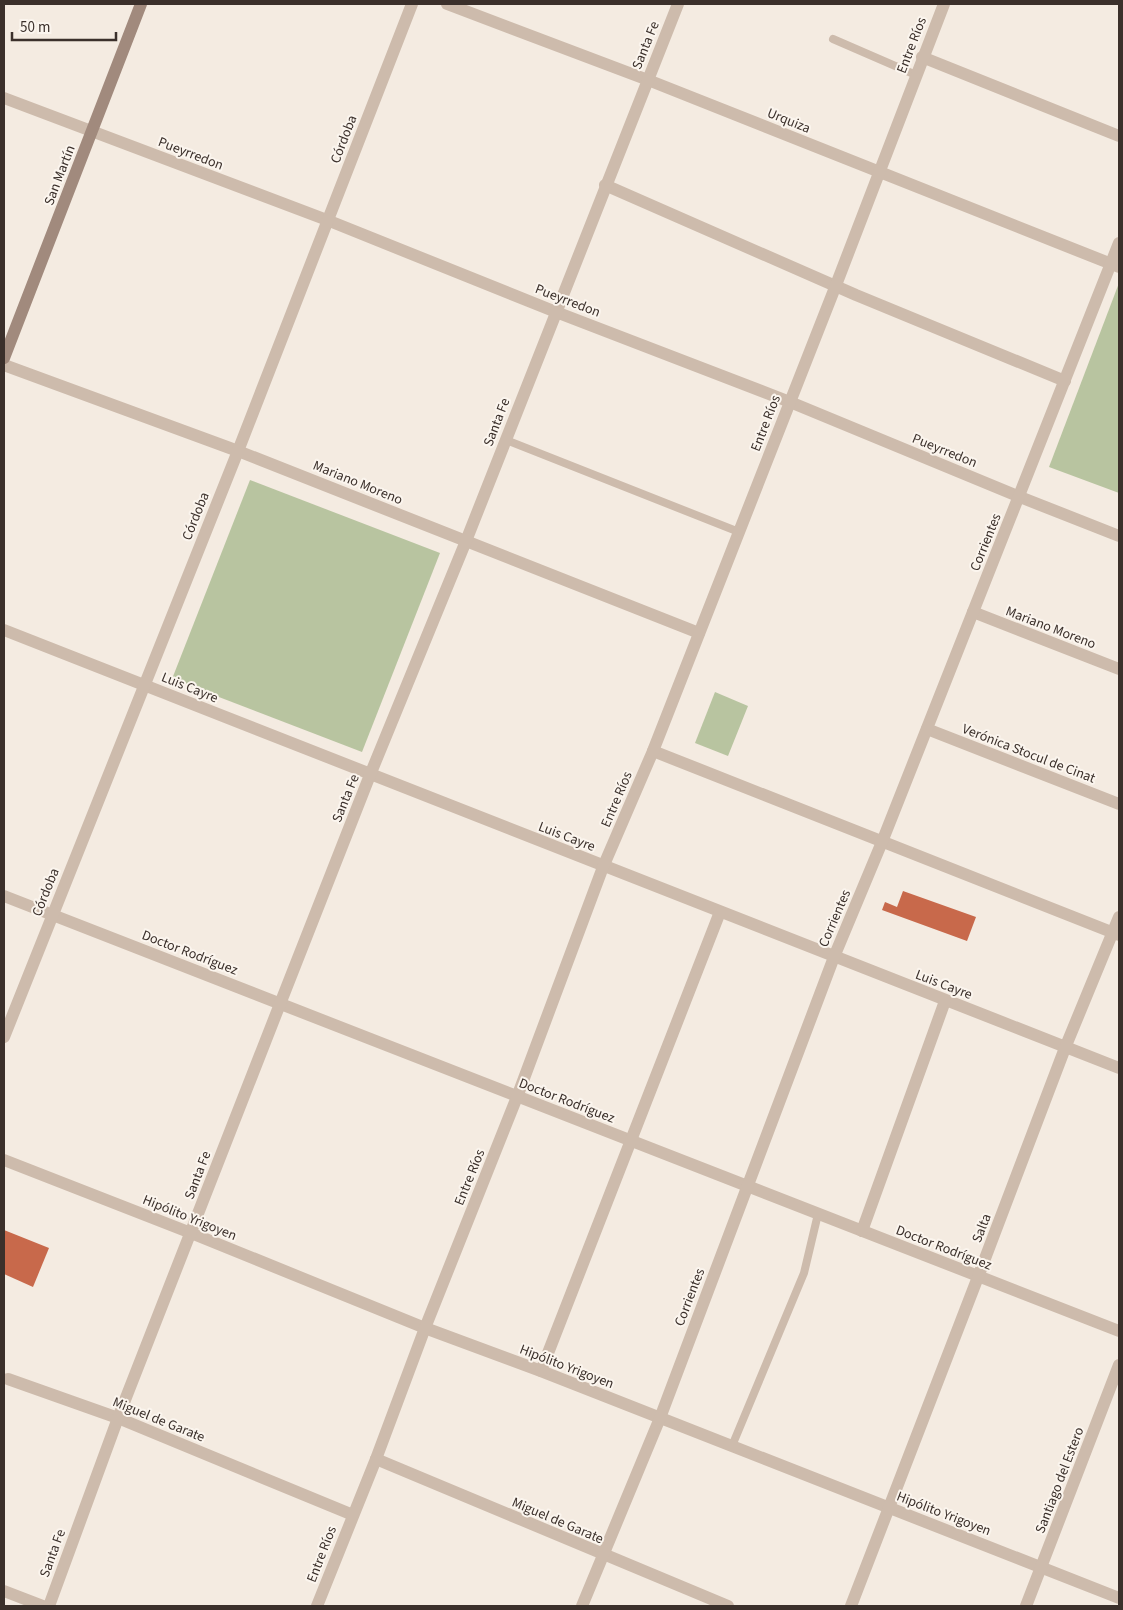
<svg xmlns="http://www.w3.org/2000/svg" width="1123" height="1610" font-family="'Source Sans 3',sans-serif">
<rect width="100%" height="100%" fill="#f4ebe1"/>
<g fill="#b8c4a0">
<path d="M1119 283V493L1049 467Z"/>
<path d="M250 480 440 553 362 752 172 679Z"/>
<path d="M715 692 748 706 728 756 695 743Z"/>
</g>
<g fill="#c8694b">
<path d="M903 891 976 917 967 941 882 910 885 902 897 907Z"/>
<path d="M4 1230 49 1248 33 1287 4 1274Z"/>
</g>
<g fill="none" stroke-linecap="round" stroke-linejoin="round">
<g stroke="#cdbbac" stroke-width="8">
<path d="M833 39 916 75"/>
<path d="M506 440 739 532"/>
<path d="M732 1446 804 1273 818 1214"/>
</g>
<g stroke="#cdbbac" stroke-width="12">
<path d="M447 4 648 80 1119 267"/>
<path d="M922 57 1119 136"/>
<path d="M4 98 327 220 556 312 790 402 1020 497 1119 536"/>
<path d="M605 185 856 295 1065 381"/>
<path d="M4 365 238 451 699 633"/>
<path d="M973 612 1119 669"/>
<path d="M4 630 1119 1068"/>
<path d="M927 729 1119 804"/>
<path d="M653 751 1119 935"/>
<path d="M4 896 1119 1331"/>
<path d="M4 1037 238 451 412 4"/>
<path d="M4 1160 191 1233 425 1328 541 1371 1119 1598"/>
<path d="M862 1231 945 1001"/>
<path d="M541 1371 720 912"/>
<path d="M8 1379 118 1418 353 1515"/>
<path d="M376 1459 728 1606"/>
<path d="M4 1591 43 1606"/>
<path d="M49 1606 118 1418 280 1004 370 775 466 541 678 4"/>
<path d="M317 1606 376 1459 425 1328 517 1097 603 867 653 751 836 285 944 4"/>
<path d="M582 1606 660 1418 834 957 882 842 1119 243"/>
<path d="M851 1606 978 1277 1065 1048 1119 917"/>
<path d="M1026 1606 1119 1365"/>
</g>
<path stroke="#a18a7d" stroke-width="12" d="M4 358 141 4"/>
</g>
<g text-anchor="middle" stroke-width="4" stroke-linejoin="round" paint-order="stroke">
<g font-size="14" fill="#3b302b" stroke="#fbf5ee">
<text transform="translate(645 45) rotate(-68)" y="5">Santa Fe</text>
<text transform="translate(911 45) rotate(-69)" y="5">Entre Ríos</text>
<text transform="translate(789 120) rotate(22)" y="5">Urquiza</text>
<text transform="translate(343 139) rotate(-69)" y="5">Córdoba</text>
<text transform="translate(191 153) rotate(21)" y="5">Pueyrredon</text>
<text transform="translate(59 175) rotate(-69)" y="5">San Martín</text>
<text transform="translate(568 300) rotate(21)" y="5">Pueyrredon</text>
<text transform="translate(496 422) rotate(-69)" y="5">Santa Fe</text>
<text transform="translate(765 423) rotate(-69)" y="5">Entre Ríos</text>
<text transform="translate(945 450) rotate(22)" y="5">Pueyrredon</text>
<text transform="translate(358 482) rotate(22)" y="5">Mariano Moreno</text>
<text transform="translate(195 516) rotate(-68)" y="5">Córdoba</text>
<text transform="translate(985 542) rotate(-68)" y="5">Corrientes</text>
<text transform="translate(1051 627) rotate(21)" y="5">Mariano Moreno</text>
<text transform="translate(190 687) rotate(22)" y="5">Luis Cayre</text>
<text transform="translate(1029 753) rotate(21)" y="5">Verónica Stocul de Cinat</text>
<text transform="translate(345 798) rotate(-68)" y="5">Santa Fe</text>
<text transform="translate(616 799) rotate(-67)" y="5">Entre Ríos</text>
<text transform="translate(567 836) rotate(21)" y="5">Luis Cayre</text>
<text transform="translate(45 892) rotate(-68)" y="5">Córdoba</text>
<text transform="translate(834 918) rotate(-67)" y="5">Corrientes</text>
<text transform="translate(190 952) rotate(21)" y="5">Doctor Rodríguez</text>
<text transform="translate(944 984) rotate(21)" y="5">Luis Cayre</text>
<text transform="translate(567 1100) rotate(21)" y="5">Doctor Rodríguez</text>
<text transform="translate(197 1175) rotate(-69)" y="5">Santa Fe</text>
<text transform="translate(469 1177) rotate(-68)" y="5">Entre Ríos</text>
<text transform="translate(190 1217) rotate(22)" y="5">Hipólito Yrigoyen</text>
<text transform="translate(981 1228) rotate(-69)" y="5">Salta</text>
<text transform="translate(944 1247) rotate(21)" y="5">Doctor Rodríguez</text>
<text transform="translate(689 1297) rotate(-69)" y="5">Corrientes</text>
<text transform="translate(567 1366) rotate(21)" y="5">Hipólito Yrigoyen</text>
<text transform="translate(159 1419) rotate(22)" y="5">Miguel de Garate</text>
<text transform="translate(1059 1480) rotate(-69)" y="5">Santiago del Estero</text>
<text transform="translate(944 1513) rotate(21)" y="5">Hipólito Yrigoyen</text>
<text transform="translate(558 1520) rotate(23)" y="5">Miguel de Garate</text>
<text transform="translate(52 1553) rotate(-70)" y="5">Santa Fe</text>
<text transform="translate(321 1554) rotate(-69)" y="5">Entre Ríos</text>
</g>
</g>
<rect width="1123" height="1610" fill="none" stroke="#3b302b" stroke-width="10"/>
<path d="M12 32v8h104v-8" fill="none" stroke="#3b302b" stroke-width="2.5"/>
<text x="20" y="32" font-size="15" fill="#3b302b" stroke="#fbf5ee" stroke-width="4" paint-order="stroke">50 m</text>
</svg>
